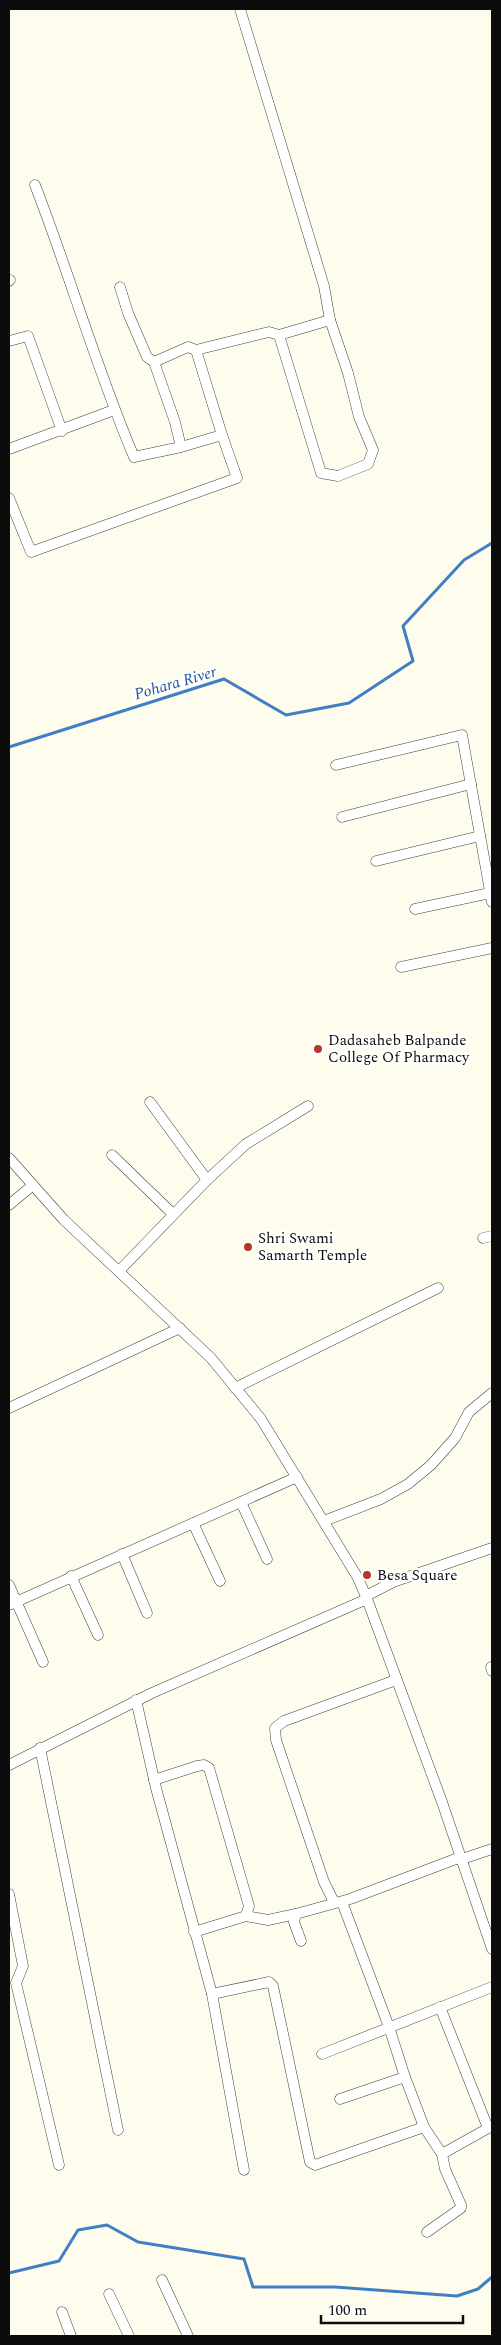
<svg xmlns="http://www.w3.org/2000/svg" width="501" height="2345" font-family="Spectral,serif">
<rect width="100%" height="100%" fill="#fefded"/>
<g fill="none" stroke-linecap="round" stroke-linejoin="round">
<g stroke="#407fc5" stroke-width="3">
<path d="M9 747 224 679 286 715 349 703 413 661 403 626 464 560 492 543"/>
<path d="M9 2273 59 2261 78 2230 107 2225 138 2242 244 2259 253 2287H335L457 2296 478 2289 492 2277"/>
</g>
<g stroke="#3f3f3f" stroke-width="11">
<g id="minor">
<path d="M35 185C70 275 96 368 134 457L181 447 222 435"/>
<path d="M9 281 10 280"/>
<path d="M120 287 128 313 147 357 154 362 175 422 181 447"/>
<path d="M279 335 330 320"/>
<path d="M9 341 28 336 62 431"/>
<path d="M154 362 188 347 196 350 269 332 279 335 321 473 338 476 368 464 373 450 359 417 348 373 330 320 324 286 240 9"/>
<path d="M9 449 114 410"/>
<path d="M9 498 31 552 237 478 222 435 196 350"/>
<path d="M336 765 462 735 492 902"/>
<path d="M342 817 471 784"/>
<path d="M376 861 480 836"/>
<path d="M415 909 490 893"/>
<path d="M401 967 492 948"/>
<path d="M150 1102 207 1180"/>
<path d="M112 1155 173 1214"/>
<path d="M9 1158 64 1220 211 1358 261 1419 358 1578 367 1599 442 1802 492 1949"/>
<path d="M9 1205 33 1185"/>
<path d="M483 1238 492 1236"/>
<path d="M119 1271 207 1180 246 1144 308 1106"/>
<path d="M235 1388 438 1288"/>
<path d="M9 1408 180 1328"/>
<path d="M241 1502 267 1559"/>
<path d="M324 1521 381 1499 408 1484 431 1465 455 1438 469 1412 492 1393"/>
<path d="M193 1523 220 1581"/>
<path d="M122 1554 147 1613"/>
<path d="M71 1576 98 1635"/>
<path d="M9 1585 43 1662"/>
<path d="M366 1596 393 1582 492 1548"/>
<path d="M9 1605 297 1477"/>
<path d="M491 1667 492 1671"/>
<path d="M136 1700 156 1788 212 1994 269 1982 273 1986 310 2162 315 2165 424 2127"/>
<path d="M40 1748 118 2130"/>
<path d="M9 1765 152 1693 367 1599"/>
<path d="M154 1780 197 1766 204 1765 209 1768 249 1906 246 1916"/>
<path d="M462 1859 492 1849"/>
<path d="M9 1894 23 1966 16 1983 59 2165"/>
<path d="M334 1902 324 1882 276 1740 275 1728 284 1721 396 1680"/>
<path d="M342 1902 389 2027 405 2077 424 2127 442 2154 445 2169 461 2205V2208L427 2232"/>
<path d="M194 1932 246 1916 268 1920 296 1914"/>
<path d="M301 1941 294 1922 296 1914 350 1899 461 1857"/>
<path d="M212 1994 244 2170"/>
<path d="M440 2007 488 2128"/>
<path d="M322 2054 492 1987"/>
<path d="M340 2099 405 2077"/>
<path d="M442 2154 492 2126"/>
<path d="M162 2280 188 2336"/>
<path d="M109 2294 129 2336"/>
<path d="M62 2312 71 2336"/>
</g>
</g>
<use href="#minor" stroke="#fff" stroke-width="10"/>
</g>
<g fill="#b4372d" stroke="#fff" stroke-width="2">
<circle cx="318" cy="1049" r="5"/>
<circle cx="248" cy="1247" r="5"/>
<circle cx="367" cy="1575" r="5"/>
</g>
<g text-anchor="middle" stroke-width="5" stroke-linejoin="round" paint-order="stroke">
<g font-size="15" fill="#0c0c0c" stroke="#fff" text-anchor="start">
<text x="328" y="1045">Dadasaheb Balpande<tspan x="328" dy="17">College Of Pharmacy</tspan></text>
<text x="258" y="1243">Shri Swami<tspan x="258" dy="17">Samarth Temple</tspan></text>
<text x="377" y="1580">Besa Square</text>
</g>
<g font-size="16" font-style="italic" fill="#1d5397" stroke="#fff">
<text transform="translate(175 682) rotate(-16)" y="6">Pohara River</text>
</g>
</g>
<rect width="501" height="2345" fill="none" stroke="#0c0c0c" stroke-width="20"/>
<path d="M321 2315v8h142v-8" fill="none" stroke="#0c0c0c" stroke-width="2.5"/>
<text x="328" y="2315" font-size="15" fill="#0c0c0c" stroke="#ffffff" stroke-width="4" paint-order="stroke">100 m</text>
</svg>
